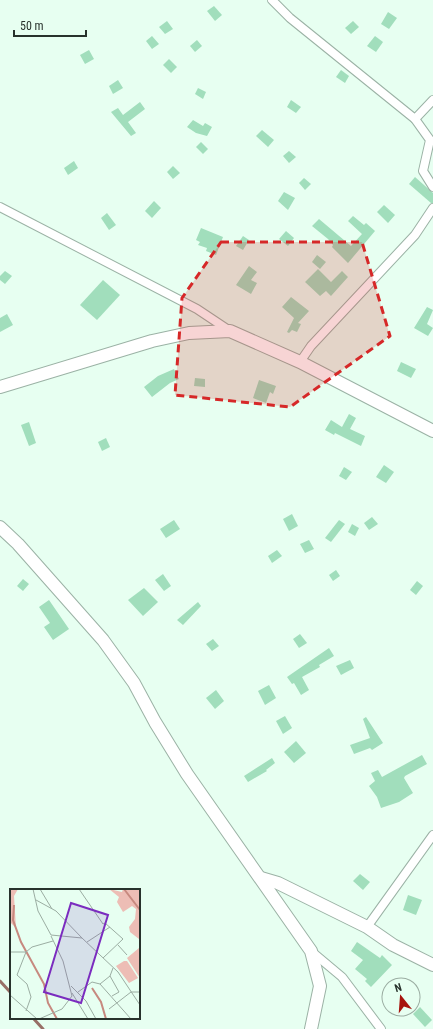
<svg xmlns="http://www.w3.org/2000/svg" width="433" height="1029" font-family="'Roboto Condensed',sans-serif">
<rect width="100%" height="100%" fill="#e7fff1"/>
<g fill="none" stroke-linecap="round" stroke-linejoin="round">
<g stroke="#976f66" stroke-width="3">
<path d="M0 981 11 993"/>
<path d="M33 1018 43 1029"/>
</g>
</g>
<g fill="#a1debc">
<path d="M214 6 222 15 215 21 207 11Z"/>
<path d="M388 12 397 18 389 29 381 24Z"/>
<path d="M167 21 173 29 165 34 159 27Z"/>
<path d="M353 21 359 27 351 34 345 28Z"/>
<path d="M152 36 159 44 152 49 146 41Z"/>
<path d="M375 36 383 42 376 52 367 46Z"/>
<path d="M197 40 202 46 195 52 190 46Z"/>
<path d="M89 50 94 59 85 64 80 55Z"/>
<path d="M169 59 177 67 171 73 163 65Z"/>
<path d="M341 70 349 76 345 83 336 77Z"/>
<path d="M118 80 123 88 113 94 109 86Z"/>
<path d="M198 88 206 92 203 99 195 94Z"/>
<path d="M291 100 301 107 296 113 287 107Z"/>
<path d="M140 102 145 109 128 122 136 133 131 136 111 112 118 108 123 115Z"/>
<path d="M193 120 203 126 205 123 212 127 207 136 196 133 187 127Z"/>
<path d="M262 130 274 140 268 147 256 136Z"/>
<path d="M201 142 208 149 203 154 196 147Z"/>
<path d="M289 151 296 157 289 163 283 156Z"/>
<path d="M74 161 78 168 68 175 64 168Z"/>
<path d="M173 166 180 173 173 179 167 172Z"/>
<path d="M415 177 433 193V203H431L409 184Z"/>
<path d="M304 178 311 184 305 190 299 183Z"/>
<path d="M284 192 295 198 288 210 278 201Z"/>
<path d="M154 201 161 208 152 218 145 211Z"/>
<path d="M384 205 395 215 388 223 377 212Z"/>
<path d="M107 213 116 225 109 230 101 218Z"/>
<path d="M353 216 364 225 366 223 375 231 348 263 332 247 333 245 328 239 312 226 319 219 351 246 362 234 348 221Z"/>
<path d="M201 228 223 237 216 255 206 251 207 248 198 245 200 242 196 240Z"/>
<path d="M286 231 294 238 288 246 279 239Z"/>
<path d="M243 236 249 240 243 250 236 246Z"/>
<path d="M317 255 326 262 320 269 312 262Z"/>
<path d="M249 266 257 272 251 280 257 283 251 294 236 285Z"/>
<path d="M318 269 331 282 342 271 348 277 331 296 326 291 320 296 305 282Z"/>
<path d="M5 271 12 276 5 284 0 280V276Z"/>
<path d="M103 280 120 295 97 320 80 305Z"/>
<path d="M291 297 309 311 298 323 301 324 297 332 292 330 289 333 287 332 294 318 282 307Z"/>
<path d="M427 307 433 310 427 324 433 328 428 336 414 328Z"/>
<path d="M7 314 13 325 0 332V318Z"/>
<path d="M401 362 416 369 411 378 397 371Z"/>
<path d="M174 369 179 379 170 383 152 397 144 387 158 376Z"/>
<path d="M195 378 205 379V387L194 386Z"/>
<path d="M259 380 276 386 273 394 270 392 266 403 253 398Z"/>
<path d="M349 414 356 418 350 429 365 436 361 446 335 433 334 435 325 430 331 420 342 427Z"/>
<path d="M29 422 36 443 29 446 21 425Z"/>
<path d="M106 438 110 447 102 451 98 442Z"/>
<path d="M384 465 394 472 386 483 376 477Z"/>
<path d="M344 467 352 472 346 480 339 476Z"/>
<path d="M292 514 298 526 289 531 283 519Z"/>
<path d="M372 517 378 524 369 530 364 523Z"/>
<path d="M174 520 180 529 166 538 160 529Z"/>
<path d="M339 520 345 524 331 542 325 538Z"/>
<path d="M352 524 359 528 355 536 348 532Z"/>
<path d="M309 540 314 549 305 553 300 544Z"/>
<path d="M277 550 282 556 272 563 268 556Z"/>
<path d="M336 570 340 576 333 581 329 575Z"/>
<path d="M163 574 171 586 164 591 155 580Z"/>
<path d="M23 579 29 584 23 591 17 586Z"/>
<path d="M417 581 423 586 416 595 410 590Z"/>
<path d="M144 588 158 602 143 616 128 600Z"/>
<path d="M49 600 69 629 53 640 44 627 50 623 39 607Z"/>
<path d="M198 602 201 606 183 625 177 620Z"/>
<path d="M300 634 307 643 299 648 293 639Z"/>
<path d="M213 639 219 646 212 651 206 644Z"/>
<path d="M329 648 334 656 319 665 320 667 302 677 309 690 301 695 294 683 292 684 287 677Z"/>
<path d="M350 660 354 668 341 675 336 666Z"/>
<path d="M269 685 276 698 265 705 258 691Z"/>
<path d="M216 690 224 701 215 709 206 698Z"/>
<path d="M285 716 292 728 283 734 276 721Z"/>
<path d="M366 717 383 743 372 750 370 748 354 754 350 745 370 738 363 719Z"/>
<path d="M296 741 306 753 294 763 284 752Z"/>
<path d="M422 755 427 764 405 776 404 778 413 793 399 802 381 808 377 797 369 786 375 781 371 773 378 770 382 777Z"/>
<path d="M272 758 275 763 266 770 267 771 248 782 244 776Z"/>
<path d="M360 874 370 882 363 890 353 881Z"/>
<path d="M408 895 422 900 416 915 403 910Z"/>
<path d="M357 942 380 958 382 955 392 965 371 987 365 981 367 979 355 969 363 960 351 951Z"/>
<path d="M420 1007 432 1020 425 1027 413 1014Z"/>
</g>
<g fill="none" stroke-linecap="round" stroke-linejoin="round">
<g stroke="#9bb2a5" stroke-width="10">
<g id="street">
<path d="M272 0 290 18 415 119 433 100"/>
<path d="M415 119 430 140 423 171 433 187"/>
<path d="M0 207 197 309 230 331"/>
<path d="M300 362 311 346 415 235 433 208"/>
<path d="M367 927 433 835"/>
<path d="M311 951 342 977 381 1029"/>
</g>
</g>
<g stroke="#9bb2a5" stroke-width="14">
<g id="secondary">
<path d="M0 387 152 341 189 333 230 331 300 362 433 431"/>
<path d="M0 527 18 544 103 640 134 683 155 722 187 774 311 951 320 986 311 1029"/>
<path d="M261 878 278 883 367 927 393 945 433 965"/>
</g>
</g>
<use href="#street" stroke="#fff" stroke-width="8"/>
<use href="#secondary" stroke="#fff" stroke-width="12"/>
</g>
<path fill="#d62828" fill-opacity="0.2" stroke="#d62828" stroke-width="3" stroke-dasharray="8 5" stroke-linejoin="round" d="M221 242H362L390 336 290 407 175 395 182 298Z"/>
<g transform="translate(10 889)">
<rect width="130" height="130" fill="#e7fff1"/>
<path d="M0 0H8L4 7 6 39 0 33ZM99 0 112 3 113 0H130V89L117 69 129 59V50L120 43 119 38 125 30 126 20 122 17 113 23 107 13 109 8ZM114 72H117L128 89 119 94 106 77Z" fill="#edbdb5"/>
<path fill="none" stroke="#c7897f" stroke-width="2" d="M114 0 130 21M4 16 3 31 11 53 34 95 38 114 47 130M82 99 91 113 96 130"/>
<path fill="none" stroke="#9bada2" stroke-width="1" d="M23 0 28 22 41 46 72 49 108 83 130 116M30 0 42 20M69 0 93 35 95 34 113 50 93 69M26 11 46 22 72 49M77 53 100 38M108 56 117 66M0 63H16L22 58 43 52M16 63 7 86 17 95 21 108 16 122M90 95 121 130M61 97 76 112 86 130M68 103 82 93 90 95 100 87M62 104 78 130M0 106 27 130M102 107 109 103 100 87 103 79M99 120 121 103H130M29 130 52 120 62 107 53 72 41 47"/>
<path fill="#7b2cbf" fill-opacity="0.15" stroke="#7b2cbf" stroke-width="2" d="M61 14 98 26 71 114 34 103Z"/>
<rect width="130" height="130" fill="none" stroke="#28322c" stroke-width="2"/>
</g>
<g transform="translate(401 997) rotate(343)"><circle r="19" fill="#e7fff1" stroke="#9bada2"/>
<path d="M0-3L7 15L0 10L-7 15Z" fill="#a7140d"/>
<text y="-6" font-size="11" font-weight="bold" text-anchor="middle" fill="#28322c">N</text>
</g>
<path d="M14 30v6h72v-6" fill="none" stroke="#28322c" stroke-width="2"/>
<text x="20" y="30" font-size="12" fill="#28322c" stroke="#e7fff1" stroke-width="3" paint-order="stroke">50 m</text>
</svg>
